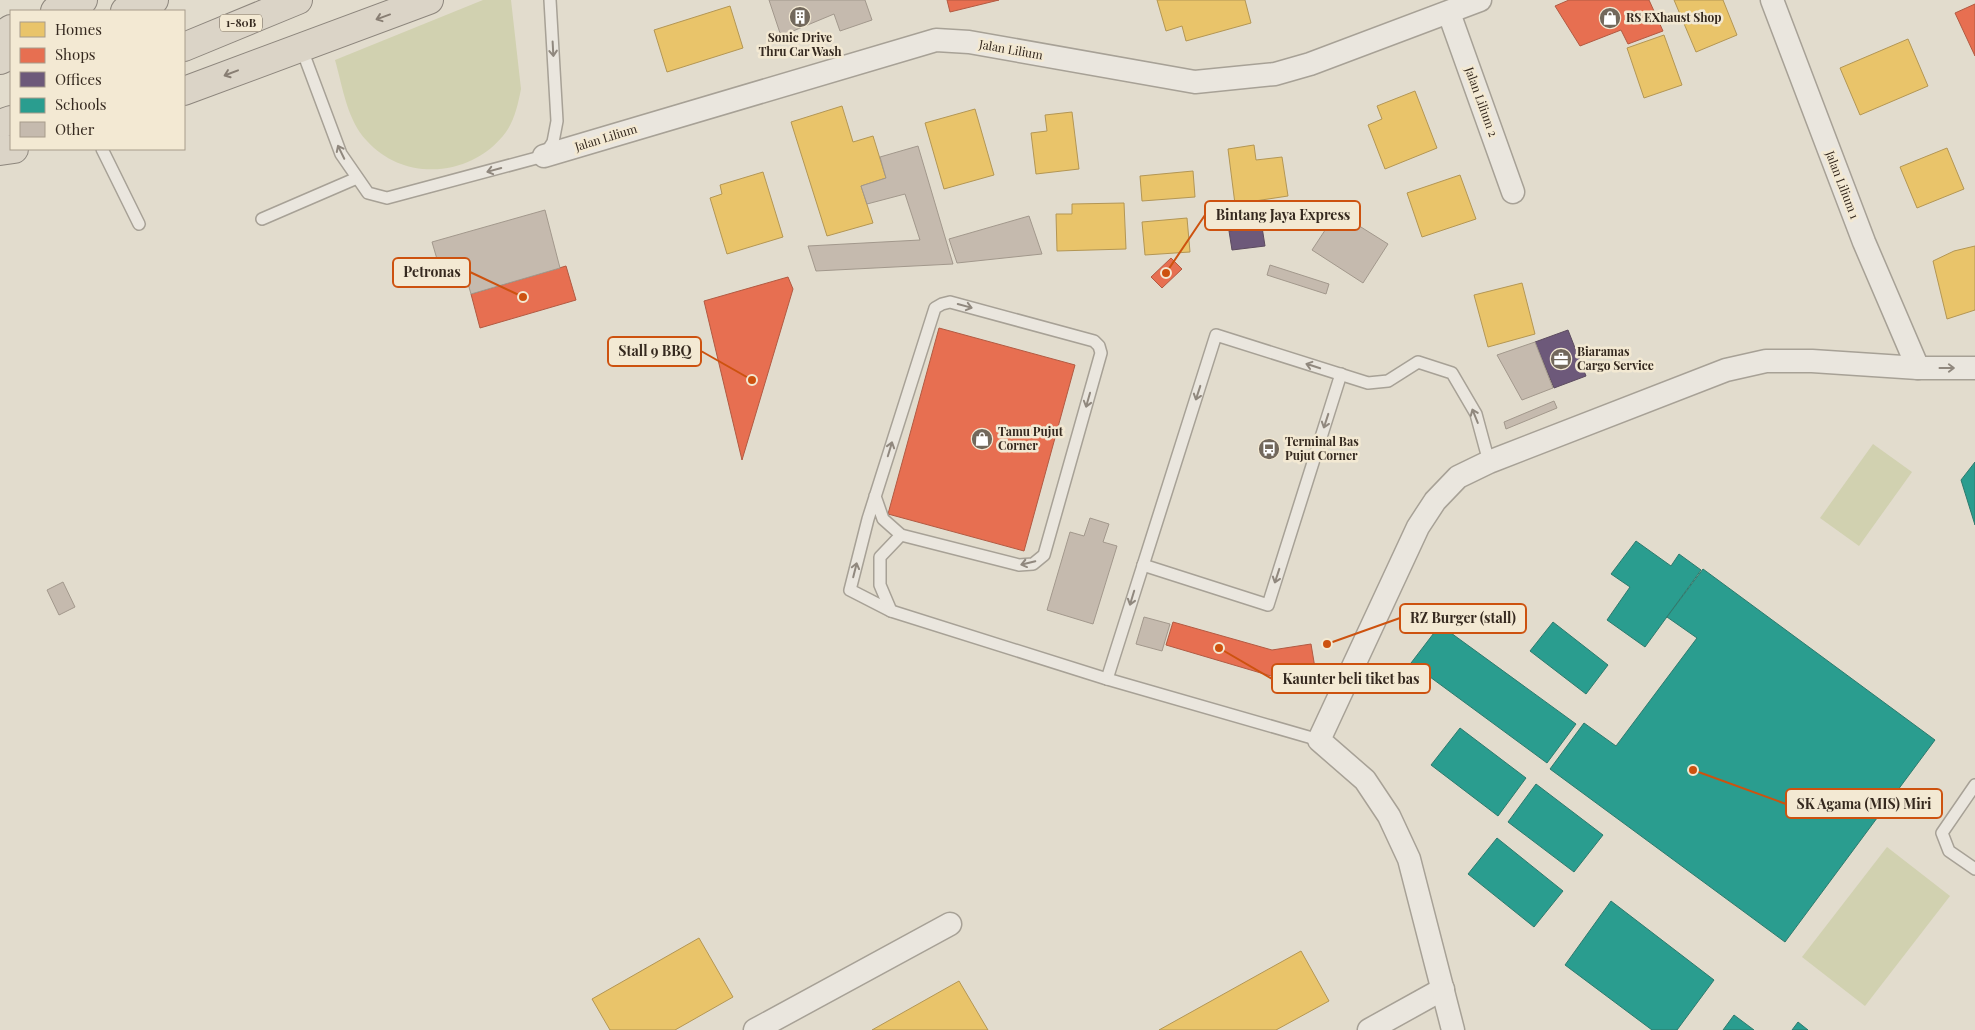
<svg xmlns="http://www.w3.org/2000/svg" width="1975" height="1030" font-family="'Playfair Display',serif">
<rect width="100%" height="100%" fill="#e2dccd"/>
<g fill="#d1d1b0">
<path d="M483 0H511L521 89C518 104 515 119 506 132 473 177 405 183 367 141 347 120 343 88 335 60Z"/>
<path d="M1873 444 1912 472 1859 546 1820 518Z"/>
<path d="M1887 847 1950 896 1865 1006 1802 957Z"/>
</g>
<g fill="#e9c46a" stroke="#b39654">
<path d="M1157 0H1245L1251 23 1186 41 1182 26 1166 31Z"/>
<path d="M1674 0H1723L1737 35 1696 52Z"/>
<path d="M730 6 743 48 667 72 654 30Z"/>
<path d="M1664 35 1682 85 1644 98 1627 48Z"/>
<path d="M1908 39 1928 86 1860 115 1840 68Z"/>
<path d="M1415 91 1437 148 1385 169 1368 125 1382 119 1377 106Z"/>
<path d="M842 106 853 142 873 136 886 178 861 186 873 223 827 236 791 122Z"/>
<path d="M975 109 994 175 944 189 925 123Z"/>
<path d="M1072 112 1079 169 1036 174 1031 133 1047 131 1045 115Z"/>
<path d="M1254 145 1256 160 1282 157 1288 196 1235 204 1228 149Z"/>
<path d="M1947 148 1964 189 1917 208 1900 167Z"/>
<path d="M1193 171 1195 197 1142 201 1140 176Z"/>
<path d="M763 172 783 237 727 254 710 198 722 194 720 185Z"/>
<path d="M1460 175 1476 219 1422 237 1407 193Z"/>
<path d="M1124 203 1126 249 1057 251 1056 214H1072V204Z"/>
<path d="M1187 218 1190 252 1145 255 1142 222Z"/>
<path d="M1975 246V310L1947 319 1933 261 1954 251Z"/>
<path d="M1522 283 1535 334 1488 347 1474 295Z"/>
<path d="M699 938 733 997 675 1030H610L592 999Z"/>
<path d="M1301 951 1329 1001 1276 1030H1159Z"/>
<path d="M959 981 988 1030H872Z"/>
</g>
<g fill="#e76f51" stroke="#b25a42">
<path d="M947 0H999L950 12Z"/>
<path d="M1569 0H1649L1663 31 1628 44 1621 30 1580 46 1555 6Z"/>
<path d="M1975 4V56L1955 13Z"/>
<path d="M1171 258 1182 269 1162 288 1151 277Z"/>
<path d="M566 266 576 300 480 328 471 294Z"/>
<path d="M788 277 793 289 742 460 704 301Z"/>
<path d="M939 328 1075 365 1024 551 888 514Z"/>
<path d="M1173 622 1272 650 1311 644 1315 668 1271 676 1166 645Z"/>
</g>
<g fill="#6d597a" stroke="#5c4b5f">
<path d="M1262 227 1265 246 1232 250 1229 231Z"/>
<path d="M1568 330 1586 376 1554 388 1535 342Z"/>
</g>
<g fill="#2a9d8f" stroke="#2d7a6d">
<path d="M1975 462V525L1961 480Z"/>
<path d="M1636 541 1671 566 1679 554 1701 570 1645 647 1607 620 1630 587 1611 574Z"/>
<path d="M1703 569 1935 740 1785 942 1550 769 1584 723 1616 746 1697 638 1667 617Z"/>
<path d="M1553 622 1608 665 1586 694 1530 651Z"/>
<path d="M1440 625 1576 724 1547 763 1411 663Z"/>
<path d="M1460 728 1526 778 1498 816 1431 765Z"/>
<path d="M1536 784 1603 835 1574 872 1508 822Z"/>
<path d="M1497 838 1563 891 1534 927 1468 874Z"/>
<path d="M1611 901 1714 980 1677 1030H1652L1565 965Z"/>
<path d="M1734 1015 1754 1030H1723Z"/>
<path d="M1798 1022 1808 1030H1792Z"/>
</g>
<g fill="#c5baae" stroke="#a2988c">
<path d="M769 0H865L872 20 840 31 834 14 781 36Z"/>
<path d="M918 146 953 264 816 271 808 246 920 240 905 194 867 204 861 186 886 178 880 157Z"/>
<path d="M545 210 560 268 471 294 466 277 444 283 432 242Z"/>
<path d="M1337 212 1388 244 1363 283 1312 250Z"/>
<path d="M1029 216 1042 254 957 263 949 239Z"/>
<path d="M1270 265 1329 284 1326 294 1267 275Z"/>
<path d="M1535 342 1553 388 1522 400 1497 355Z"/>
<path d="M1554 401 1557 408 1506 429 1504 422Z"/>
<path d="M1090 518 1109 524 1103 542 1117 546 1093 624 1047 610 1070 532 1084 536Z"/>
<path d="M63 582 75 607 59 615 47 590Z"/>
<path d="M1144 617 1170 624 1162 651 1136 644Z"/>
</g>
<g fill="none" stroke-linecap="round" stroke-linejoin="round">
<g stroke="#a7a196" stroke-width="14">
<g id="service">
<path d="M301 47 341 154 368 193 387 198 544 156 553 142 557 121 550 0"/>
<path d="M102 149 139 224"/>
<path d="M262 219 357 178"/>
<path d="M875 496 883 519 901 535 1019 565 1033 564 1044 555 1101 353 1099 346 1094 341 950 302 942 304 935 308 868 519 850 590 891 611 1107 679 1319 740"/>
<path d="M1143 565 1268 605 1341 374"/>
<path d="M891 611 880 585V557L901 535"/>
<path d="M1107 679 1216 335 1368 383 1388 381 1418 362 1452 373 1476 414 1489 462"/>
<path d="M1975 785 1942 833 1949 851 1975 869"/>
</g>
</g>
<g stroke="#a7a196" stroke-width="25">
<g id="minor">
<path d="M1772 0 1864 242 1918 368"/>
<path d="M1449 13 1513 192"/>
<path d="M544 156 936 40 969 42 1195 82 1275 74 1310 64 1480 0"/>
<path d="M755 1030 950 924"/>
<path d="M1369 1030 1443 989"/>
<path d="M1453 1030 1409 859 1389 816 1365 780 1319 740 1418 527 1435 501 1458 477 1489 462 1726 370 1766 361H1812L1918 368H1975"/>
</g>
</g>
<g stroke="#8d867d" stroke-width="30">
<g id="trunk">
<path d="M55 11 83 0"/>
<path d="M125 11 154 0"/>
<path d="M0 36 11 29"/>
<path d="M184 47 298 0"/>
<path d="M0 60 11 55"/>
<path d="M184 91 429 0"/>
<path d="M0 124 11 120"/>
<path d="M0 151 14 149"/>
</g>
</g>
<use href="#service" stroke="#eae6de" stroke-width="11"/>
<use href="#minor" stroke="#eae6de" stroke-width="22"/>
<use href="#trunk" stroke="#dbd4c7" stroke-width="28"/>
</g>
<defs><path id="oneway-shaft" d="M-6 0H5M1.5-3L5.5 0L1.5 3" fill="none" stroke-width="1.6" stroke-linecap="round" stroke-linejoin="round" transform="scale(1.25)"/></defs>
<g stroke="#887e73">
<use href="#oneway-shaft" transform="translate(383 17) rotate(160)"/>
<use href="#oneway-shaft" transform="translate(231 73) rotate(159)"/>
</g>
<g stroke="#90887e">
<use href="#oneway-shaft" transform="translate(553 49) rotate(87)"/>
<use href="#oneway-shaft" transform="translate(341 152) rotate(-116)"/>
<use href="#oneway-shaft" transform="translate(494 170) rotate(165)"/>
<use href="#oneway-shaft" transform="translate(965 306) rotate(15)"/>
<use href="#oneway-shaft" transform="translate(1313 366) rotate(-162)"/>
<use href="#oneway-shaft" transform="translate(1947 368)"/>
<use href="#oneway-shaft" transform="translate(1198 393) rotate(108)"/>
<use href="#oneway-shaft" transform="translate(1088 400) rotate(106)"/>
<use href="#oneway-shaft" transform="translate(1475 416) rotate(-112)"/>
<use href="#oneway-shaft" transform="translate(1326 421) rotate(108)"/>
<use href="#oneway-shaft" transform="translate(890 449) rotate(-73)"/>
<use href="#oneway-shaft" transform="translate(1028 563) rotate(167)"/>
<use href="#oneway-shaft" transform="translate(855 570) rotate(-76)"/>
<use href="#oneway-shaft" transform="translate(1277 576) rotate(108)"/>
<use href="#oneway-shaft" transform="translate(1132 598) rotate(107)"/>
</g>
<defs>
<g id="building-disc" transform="scale(1.125)"><circle r="9.5" fill="#72685c" stroke="#f3e9d3"/><path d="M-4-6H4V6H1V3H-1V6H-4ZM-2.5-4.3h1.7v1.8h-1.7ZM.8-4.3h1.7v1.8H.8ZM-2.5-1h1.7V.8h-1.7ZM.8-1h1.7V.8H.8Z" fill="#fff"/></g>
<g id="shop-disc" transform="scale(1.125)"><circle r="9.5" fill="#72685c" stroke="#f3e9d3"/><path d="M-5-2.5h2.3a2.7 3.5 0 0 1 5.4 0H5L5.5 6h-11ZM-1.5-2.5h3a1.5 2.3 0 0 0-3 0Z" fill="#fff"/></g>
<g id="office-disc" transform="scale(1.125)"><circle r="9.5" fill="#72685c" stroke="#f3e9d3"/><path d="M-6-3h4V-5.5h4V-3h4V5H-6ZM-1-4.5V-3h2v-1.5ZM-6 0V1H6V0Z" fill="#fff"/></g>
<g id="bus-disc" transform="scale(1.125)"><circle r="9.5" fill="#72685c" stroke="#f3e9d3"/><path d="M-5-6H5V4H4V6H2V4H-2V6H-4V4H-5ZM-3.5-4V0h7V-4ZM-3.5 1.2v1.5H-2V1.2ZM2 1.2v1.5H3.5V1.2Z" fill="#fff"/></g>
</defs>
<g fill-rule="evenodd">
<use href="#building-disc" x="800" y="17"/>
<use href="#shop-disc" x="1610" y="18"/>
<use href="#office-disc" x="1561" y="359"/>
<use href="#shop-disc" x="982" y="439"/>
<use href="#bus-disc" x="1269" y="449"/>
</g>
<g text-anchor="middle" stroke-width="5" stroke-linejoin="round" paint-order="stroke">
<rect fill="#f3e9d3" stroke="#6e6355" stroke-width="1" x="220" y="14.5" width="42" height="17" rx="4"/>
<g font-size="11" font-weight="bold" fill="#35291f">
<text x="241" y="27">1-80B</text>
</g>
<g font-size="12" font-weight="bold" fill="#35291f" stroke="#f3e9d3" text-anchor="start">
<text x="1626" y="22">RS EXhaust Shop</text>
<text x="800" y="42" text-anchor="middle">Sonic Drive<tspan x="800" dy="14">Thru Car Wash</tspan></text>
<text x="1577" y="356">Biaramas<tspan x="1577" dy="14">Cargo Service</tspan></text>
<text x="998" y="436">Tamu Pujut<tspan x="998" dy="14">Corner</tspan></text>
<text x="1285" y="446">Terminal Bas<tspan x="1285" dy="14">Pujut Corner</tspan></text>
</g>
<g font-size="12" fill="#35291f" stroke="#f3e9d3">
<text transform="translate(1011 50) rotate(10)" y="4">Jalan Lilium</text>
<text transform="translate(1481 102) rotate(70)" y="4">Jalan Lilium 2</text>
<text transform="translate(606 138) rotate(-17)" y="4">Jalan Lilium</text>
<text transform="translate(1842 185) rotate(69)" y="4">Jalan Lilium 1</text>
</g>
</g>
<path fill="none" stroke="#cd520f" stroke-width="2" d="M1166 273L1205 215M523 297L470 272M752 380L701 351M1327 644L1400 618M1219 648L1272 679M1693 770L1786 804"/>
<g fill="#cd520f" stroke="#f3e9d3" stroke-width="2">
<circle cx="1166" cy="273" r="5"/>
<circle cx="523" cy="297" r="5"/>
<circle cx="752" cy="380" r="5"/>
<circle cx="1327" cy="644" r="5"/>
<circle cx="1219" cy="648" r="5"/>
<circle cx="1693" cy="770" r="5"/>
</g>
<g fill="#f3e9d3" stroke="#cd520f" stroke-width="2">
<rect x="1205" y="201" width="155" height="29" rx="5"/>
<rect x="393" y="258" width="77" height="29" rx="5"/>
<rect x="608" y="337" width="93" height="29" rx="5"/>
<rect x="1400" y="604" width="126" height="29" rx="5"/>
<rect x="1272" y="664" width="158" height="29" rx="5"/>
<rect x="1786" y="789" width="156" height="29" rx="5"/>
</g>
<g font-size="14" text-anchor="middle" font-weight="bold" fill="#35291f">
<text x="1283" y="220">Bintang Jaya Express</text>
<text x="432" y="277">Petronas</text>
<text x="655" y="356">Stall 9 BBQ</text>
<text x="1463" y="623">RZ Burger (stall)</text>
<text x="1351" y="684">Kaunter beli tiket bas</text>
<text x="1864" y="809">SK Agama (MIS) Miri</text>
</g>
<rect x="10" y="10" width="175" height="140" fill="#f3e9d3" stroke="#a79c8b"/>
<rect x="20" y="22" width="25" height="15" fill="#e9c46a" stroke="#a79c8b"/>
<text x="55" y="35" font-size="15" fill="#35291f">Homes</text>
<rect x="20" y="48" width="25" height="15" fill="#e76f51" stroke="#a79c8b"/>
<text x="55" y="60" font-size="15" fill="#35291f">Shops</text>
<rect x="20" y="72" width="25" height="15" fill="#6d597a" stroke="#a79c8b"/>
<text x="55" y="85" font-size="15" fill="#35291f">Offices</text>
<rect x="20" y="98" width="25" height="15" fill="#2a9d8f" stroke="#a79c8b"/>
<text x="55" y="110" font-size="15" fill="#35291f">Schools</text>
<rect x="20" y="122" width="25" height="15" fill="#c5baae" stroke="#a79c8b"/>
<text x="55" y="135" font-size="15" fill="#35291f">Other</text>
</svg>
